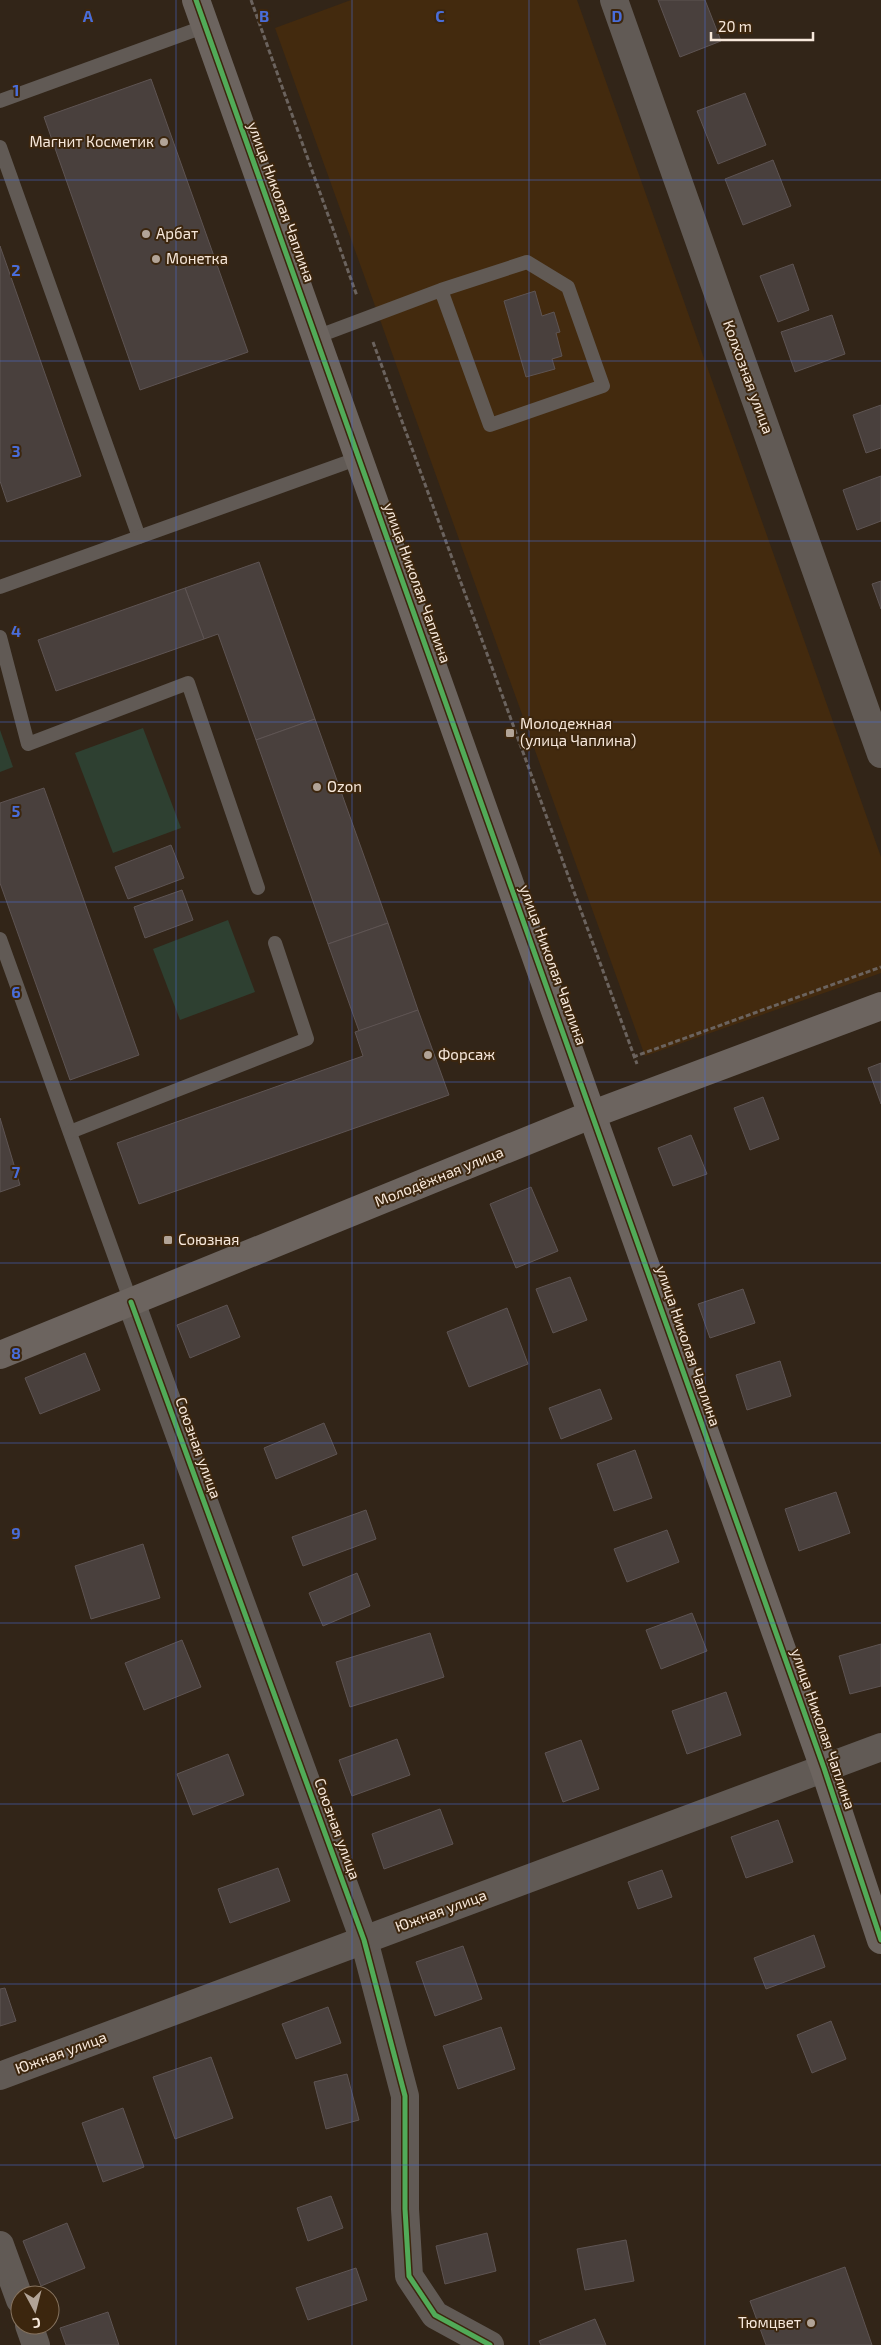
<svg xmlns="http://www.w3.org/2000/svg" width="881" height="2345" font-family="'Exo 2',sans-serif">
<rect width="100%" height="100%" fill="#322518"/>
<path fill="#432a0e" d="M351 0H577L881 857V973L645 1056 275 28Z"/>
<g fill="#2e4031">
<path d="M143 728 181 828 113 853 75 753Z"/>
<path d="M0 730 13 767 0 772Z"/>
<path d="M228 920 255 992 180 1020 153 949Z"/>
</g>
<g fill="#49403d" stroke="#5e5453">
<path d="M658 0H705L721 41 680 57Z"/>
<path d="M151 79 248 352 140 390 44 117Z"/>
<path d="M745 93 766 145 718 164 697 111Z"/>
<path d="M773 160 791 206 743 225 725 179Z"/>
<path d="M0 246 81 476 7 502 0 481Z"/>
<path d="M793 264 809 310 778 322 760 276Z"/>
<path d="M535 291 542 316 554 312 560 332 556 333 562 356 552 359 555 369 526 377 504 301Z"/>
<path d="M832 315 845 354 795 372 781 332Z"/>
<path d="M881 405V448L866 453 853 415Z"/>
<path d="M881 476V521L857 530 843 490Z"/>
<path d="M259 562 315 719 256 740 218 634 204 639 185 588Z"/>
<path d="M881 581V609L872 584Z"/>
<path d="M185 588 204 639 56 691 38 640Z"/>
<path d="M315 719 388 923 328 944 256 740Z"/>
<path d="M44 788 139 1055 70 1080 0 883V803Z"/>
<path d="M171 845 184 878 128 899 115 867Z"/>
<path d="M182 890 193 920 145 938 134 907Z"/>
<path d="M388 923 418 1010 359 1031 328 944Z"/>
<path d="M418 1010 449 1095 139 1204 117 1143 363 1056 355 1032Z"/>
<path d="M881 1063V1104L868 1068Z"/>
<path d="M763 1097 779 1139 750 1150 734 1108Z"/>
<path d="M0 1118 20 1185 0 1192Z"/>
<path d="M691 1135 707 1174 673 1186 658 1148Z"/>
<path d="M531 1187 558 1251 516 1268 490 1204Z"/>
<path d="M570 1277 587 1320 553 1333 536 1289Z"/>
<path d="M743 1289 755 1323 710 1338 698 1304Z"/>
<path d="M227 1305 240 1337 190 1358 177 1325Z"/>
<path d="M507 1308 528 1364 469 1387 447 1332Z"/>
<path d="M85 1353 100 1390 40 1414 25 1378Z"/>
<path d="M780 1361 791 1396 747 1410 736 1375Z"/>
<path d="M600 1389 612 1419 561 1439 549 1408Z"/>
<path d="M324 1423 337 1454 276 1479 264 1448Z"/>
<path d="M635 1450 652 1498 614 1511 597 1464Z"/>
<path d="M836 1492 850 1533 799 1551 785 1509Z"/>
<path d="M366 1510 376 1539 303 1566 292 1537Z"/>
<path d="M667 1530 679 1562 627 1582 614 1549Z"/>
<path d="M143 1544 160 1598 91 1619 75 1566Z"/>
<path d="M357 1573 370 1606 323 1626 309 1593Z"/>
<path d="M692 1613 707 1651 661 1669 646 1630Z"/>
<path d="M430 1633 444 1677 350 1707 336 1662Z"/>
<path d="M182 1640 201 1687 144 1710 125 1663Z"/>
<path d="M881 1644V1686L850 1694 839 1656Z"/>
<path d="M726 1692 741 1735 687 1754 672 1711Z"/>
<path d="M397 1739 410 1775 352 1796 339 1760Z"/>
<path d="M581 1740 599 1789 563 1802 545 1753Z"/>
<path d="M228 1754 244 1795 193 1815 177 1774Z"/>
<path d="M440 1809 453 1844 384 1869 372 1834Z"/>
<path d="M778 1820 793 1862 746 1878 731 1837Z"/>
<path d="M278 1868 290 1901 230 1923 218 1889Z"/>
<path d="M662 1870 672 1897 638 1909 628 1882Z"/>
<path d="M814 1935 825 1967 766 1989 754 1958Z"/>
<path d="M463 1946 482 1999 435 2016 416 1962Z"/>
<path d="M5 1988 16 2021 0 2026V1989Z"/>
<path d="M328 2007 341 2043 296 2059 282 2024Z"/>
<path d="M831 2021 846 2059 812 2073 797 2035Z"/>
<path d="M501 2027 515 2069 458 2089 443 2046Z"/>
<path d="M211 2057 233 2118 175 2139 153 2077Z"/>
<path d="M347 2074 359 2120 326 2129 314 2082Z"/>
<path d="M123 2108 144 2167 103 2182 82 2123Z"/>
<path d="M331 2196 343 2228 308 2241 297 2208Z"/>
<path d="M67 2223 85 2268 41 2286 23 2241Z"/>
<path d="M487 2233 496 2271 445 2284 436 2246Z"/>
<path d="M626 2240 634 2281 585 2290 577 2249Z"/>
<path d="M845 2267 872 2345H766L750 2301Z"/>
<path d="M356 2268 367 2300 308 2320 296 2288Z"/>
<path d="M108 2312 119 2345H66L60 2328Z"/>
<path d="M595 2319 606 2345H541L539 2341Z"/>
</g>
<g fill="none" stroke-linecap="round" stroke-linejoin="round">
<g stroke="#6b635e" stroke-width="3" stroke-dasharray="5 2.5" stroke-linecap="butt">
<path d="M251 0 357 296"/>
<path d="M373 342 637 1064"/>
<path d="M633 1057 881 967"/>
</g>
<g stroke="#615a55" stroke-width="14">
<path d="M0 101 206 26"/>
<path d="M0 147 139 537"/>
<path d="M316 337 441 290 527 262 568 287 603 386 490 425 441 290"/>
<path d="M0 587 359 458"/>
<path d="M0 637 28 744 188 683 258 888"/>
<path d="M0 939 131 1302"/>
<path d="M70 1132 307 1039 275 943"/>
</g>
<g stroke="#615a55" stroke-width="28">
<path d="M614 0 881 754"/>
<path d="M131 1302 364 1940 405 2096V2209L409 2276 435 2315 490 2345"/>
<path d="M0 2076 881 1747"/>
<path d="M0 2245 20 2300"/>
<path d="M29 2325 36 2345"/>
</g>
<g stroke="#6c645f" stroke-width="28">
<path d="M196 0 824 1768 881 1940"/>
<path d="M0 1355 593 1114 881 1006"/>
</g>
<g stroke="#3c260e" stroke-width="8">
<g id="cycleway">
<path d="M196 0 824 1768 881 1940"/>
<path d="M131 1302 364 1940 405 2096V2209L409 2276 435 2315 490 2345"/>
</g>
</g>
<use href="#cycleway" stroke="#51ab58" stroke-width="5"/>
</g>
<path fill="none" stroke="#496dd9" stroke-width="1" stroke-opacity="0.55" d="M176 0V2345M352 0V2345M529 0V2345M705 0V2345M0 180H881M0 361H881M0 541H881M0 722H881M0 902H881M0 1082H881M0 1263H881M0 1443H881M0 1623H881M0 1804H881M0 1984H881M0 2165H881"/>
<g fill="#b2a497" stroke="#3c260e" stroke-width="2">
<circle cx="164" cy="142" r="5"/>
<circle cx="146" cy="234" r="5"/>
<circle cx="156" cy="259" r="5"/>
<rect x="505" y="728" width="10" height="10" rx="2.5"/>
<circle cx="317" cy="787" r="5"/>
<circle cx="428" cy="1055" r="5"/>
<rect x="163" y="1235" width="10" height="10" rx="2.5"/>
<circle cx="811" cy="2323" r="5"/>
</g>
<g text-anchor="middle" stroke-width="4" stroke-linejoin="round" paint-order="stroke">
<g font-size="15" fill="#f7e8db" stroke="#3c260e" text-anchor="start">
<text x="154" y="147" text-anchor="end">Магнит Косметик</text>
<text x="156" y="239">Арбат</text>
<text x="166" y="264">Монетка</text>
<text x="520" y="729">Молодежная<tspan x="520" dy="17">(улица Чаплина)</tspan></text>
<text x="327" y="792">Ozon</text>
<text x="438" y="1060">Форсаж</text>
<text x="178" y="1245">Союзная</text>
<text x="801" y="2328" text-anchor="end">Тюмцвет</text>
</g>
<g font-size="15" fill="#f7e8db" stroke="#3c260e">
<text transform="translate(281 202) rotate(70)" y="5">улица Николая Чаплина</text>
<text transform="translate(748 377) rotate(70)" y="5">Колхозная улица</text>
<text transform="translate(417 583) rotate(70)" y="5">улица Николая Чаплина</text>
<text transform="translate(553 965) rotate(70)" y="5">улица Николая Чаплина</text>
<text transform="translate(439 1177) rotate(-22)" y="5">Молодёжная улица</text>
<text transform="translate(688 1346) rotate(71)" y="5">улица Николая Чаплина</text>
<text transform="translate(198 1448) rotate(70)" y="5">Союзная улица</text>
<text transform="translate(823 1729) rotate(71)" y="5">улица Николая Чаплина</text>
<text transform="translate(337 1829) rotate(70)" y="5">Союзная улица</text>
<text transform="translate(441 1911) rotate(-20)" y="5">Южная улица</text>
<text transform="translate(61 2053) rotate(-20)" y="5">Южная улица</text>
</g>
</g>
<g font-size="16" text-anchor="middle" font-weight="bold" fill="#496dd9" stroke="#3c260e" stroke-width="4" stroke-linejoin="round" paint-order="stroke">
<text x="88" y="22">A</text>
<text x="264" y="22">B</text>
<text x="440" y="22">C</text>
<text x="617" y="22">D</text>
<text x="16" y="96">1</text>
<text x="16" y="276">2</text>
<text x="16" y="457">3</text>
<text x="16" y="637">4</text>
<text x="16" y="817">5</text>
<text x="16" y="998">6</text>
<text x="16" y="1178">7</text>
<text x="16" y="1359">8</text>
<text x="16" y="1539">9</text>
</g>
<g transform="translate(35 2310) rotate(173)"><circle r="24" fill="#3c260e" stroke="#877460"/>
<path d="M0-4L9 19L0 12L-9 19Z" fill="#b2a497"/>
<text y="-8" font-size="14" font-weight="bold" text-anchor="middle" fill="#f7e8db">С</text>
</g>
<path d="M711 32v8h102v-8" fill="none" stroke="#f7e8db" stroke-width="2.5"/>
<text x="718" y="32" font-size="15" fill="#f7e8db" stroke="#3c260e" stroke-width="4" paint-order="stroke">20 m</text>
</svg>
